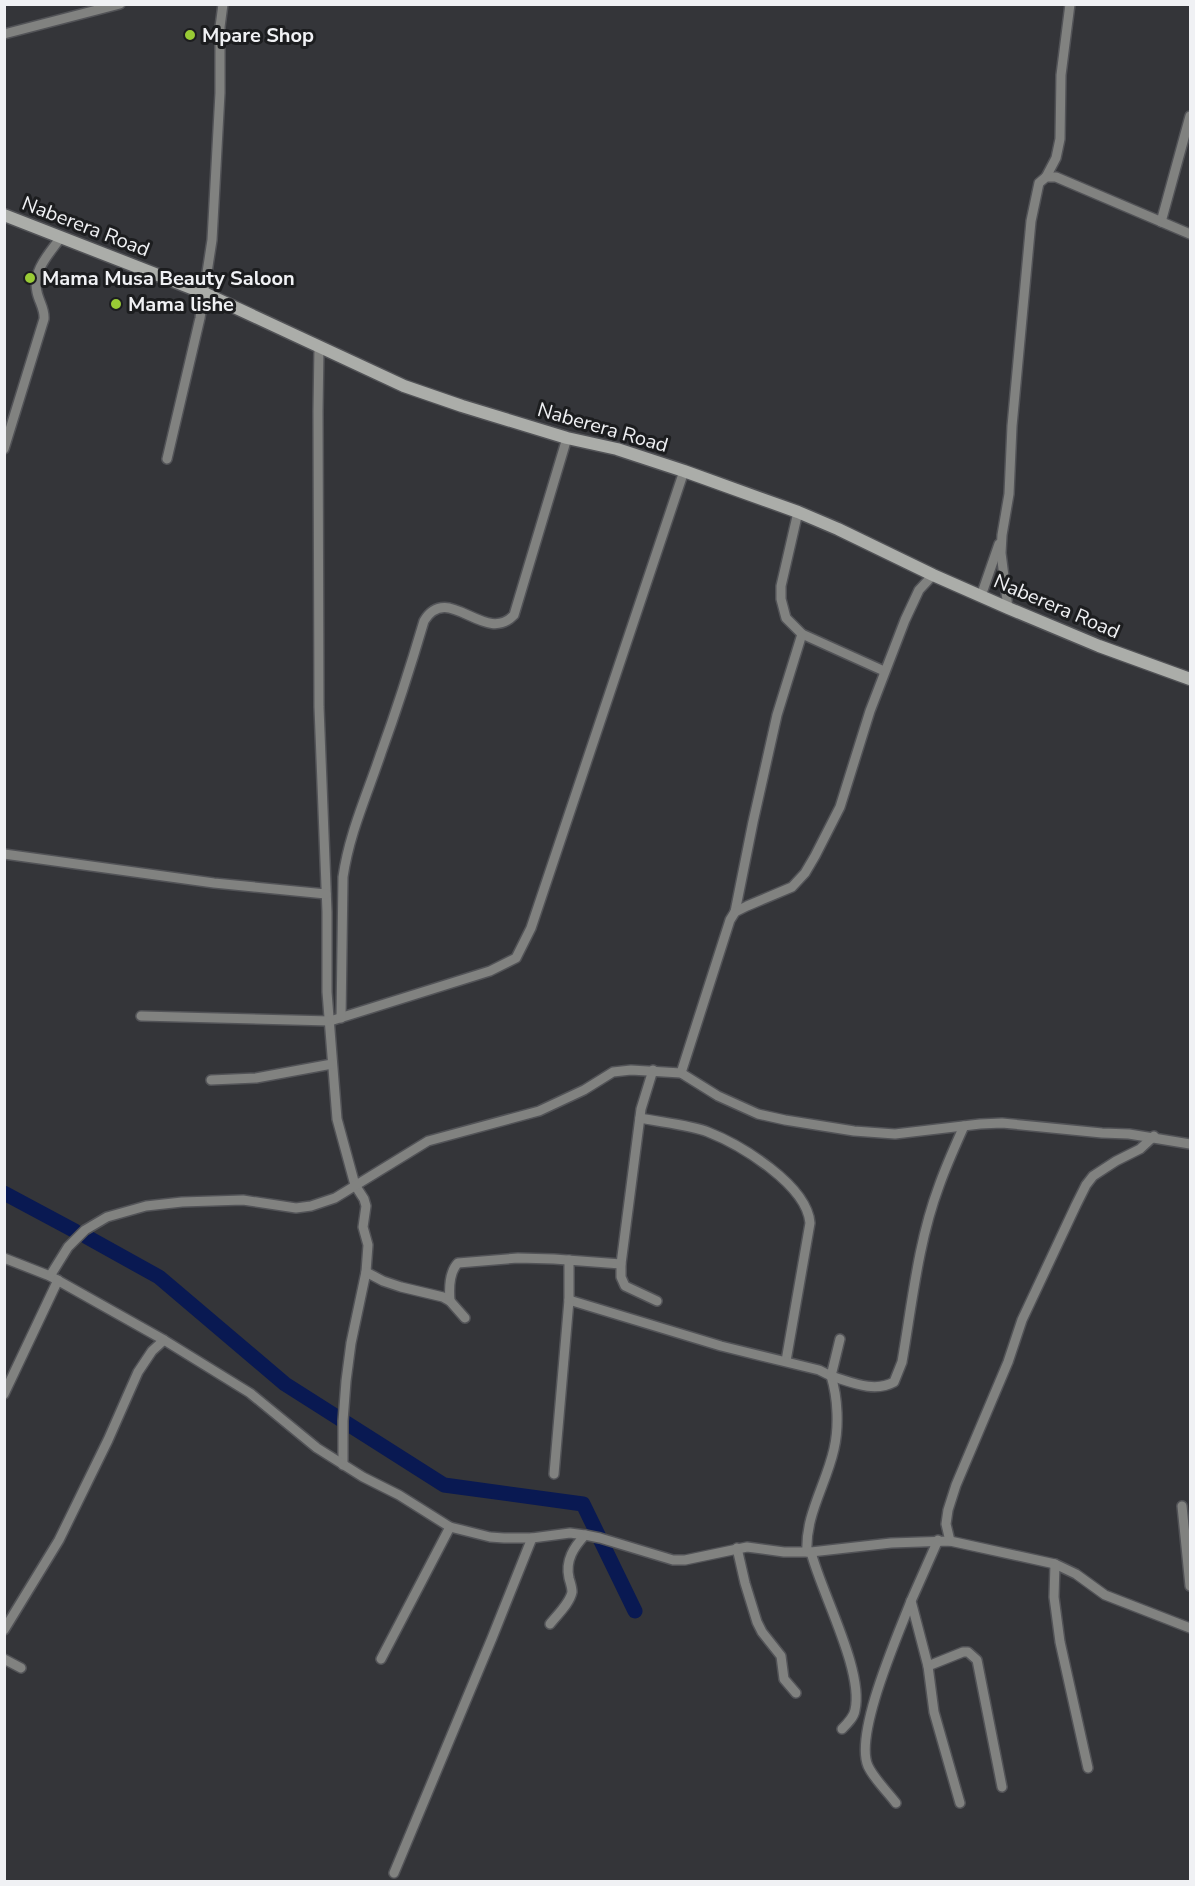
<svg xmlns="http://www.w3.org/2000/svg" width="1195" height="1886" font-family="'Nunito Sans',sans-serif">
<rect width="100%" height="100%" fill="#343539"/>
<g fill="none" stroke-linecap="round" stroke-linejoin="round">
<g stroke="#091952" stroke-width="15">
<path d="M4 1193 75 1231"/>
<path d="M87 1237 159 1277 285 1384 444 1485 583 1504 635 1611"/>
</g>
<g stroke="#525357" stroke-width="12">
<g id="street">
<path d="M4 34 120 4"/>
<path d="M1046 177 1056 158 1060 139 1061 75 1070 4"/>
<path d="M1161 222 1190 116"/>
<path d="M319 347 318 411 319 707 327 912V992L337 1119 355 1185 364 1199 366 1206 363 1227 368 1245 366 1272 351 1343 346 1381 343 1421V1465"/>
<path d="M4 449 44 319C45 309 39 302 37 292 32 270 50 253 61 237"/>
<path d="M167 459 200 318 212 240 220 93V27L223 4"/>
<path d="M798 512 781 586V599L786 618 802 634 884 671"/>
<path d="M981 596 999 544"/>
<path d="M1008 608 1001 553 1002 535 1009 494 1012 426 1031 221 1039 183 1046 177H1056L1190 234"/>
<path d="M4 854 214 883 326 894"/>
<path d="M735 912 753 822 777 715 802 634"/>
<path d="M141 1016 330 1021 490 971 516 958 531 928 684 471"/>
<path d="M341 1018 343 877C349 834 367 795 381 753 397 709 411 665 424 621 448 581 485 646 514 615L567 438"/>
<path d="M653 1070 641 1109 621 1264V1277L625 1286 657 1301"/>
<path d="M681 1073 730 920 735 912 747 906 792 887 805 873 815 856 840 807 870 711 905 620 919 590 933 575"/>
<path d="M211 1080 256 1078 332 1064"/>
<path d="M640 1118C659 1122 691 1125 708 1132 741 1145 807 1185 810 1223L786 1361"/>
<path d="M4 1258 50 1276 164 1340 250 1393 317 1448 363 1477 399 1495 450 1527 490 1537 504 1538H532L570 1533 585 1535 600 1538 673 1560H685L747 1547 784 1552H811L891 1543 950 1541 1055 1564 1076 1574 1105 1595 1190 1628"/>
<path d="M366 1272 383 1281 401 1287 443 1297 450 1301 465 1318"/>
<path d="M50 1276 68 1247 85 1230 107 1217 146 1206 182 1202 243 1200 296 1208 311 1206 335 1198 428 1141 539 1111 584 1090 613 1072 631 1070 681 1073 718 1096 758 1114 785 1120 854 1131 895 1134 980 1124 1002 1123 1102 1133 1129 1134 1190 1144"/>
<path d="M569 1300 721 1346 819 1370 831 1376C838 1398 839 1427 834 1449 826 1485 805 1515 807 1552"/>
<path d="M450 1301C449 1289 449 1272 458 1263L518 1258 554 1259 621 1264"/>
<path d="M840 1339 831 1376C851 1382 874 1393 894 1382L902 1362C912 1304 918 1242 939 1186 946 1166 955 1146 964 1126"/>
<path d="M4 1394 58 1280"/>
<path d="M554 1474 569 1300V1260"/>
<path d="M1182 1506 1190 1586"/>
<path d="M938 1540 911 1601 928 1666 934 1712 960 1803"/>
<path d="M950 1541 946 1524 948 1510 956 1485 1008 1362 1022 1320 1076 1205 1086 1185 1093 1176 1116 1161 1140 1149 1154 1136"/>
<path d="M737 1548 745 1583 757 1622 762 1632 781 1656 784 1679 796 1693"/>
<path d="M811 1552C821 1592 864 1671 855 1710 854 1717 848 1723 842 1729"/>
<path d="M1055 1564 1054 1597 1060 1642 1088 1768"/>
<path d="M550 1624C557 1615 570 1603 572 1592 572 1587 570 1582 569 1578 565 1560 574 1547 585 1535"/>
<path d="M4 1630 59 1540 108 1440 138 1372 152 1351 164 1340"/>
<path d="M4 1659 21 1668"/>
<path d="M381 1659 450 1527"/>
<path d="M928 1666 963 1652H968L977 1660 1002 1787"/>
<path d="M896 1803C887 1791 874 1779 868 1766 854 1734 898 1635 911 1601"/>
<path d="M394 1873 492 1638 532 1538"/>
</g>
</g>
<g stroke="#525357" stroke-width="15">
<path id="secondary" d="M4 215 204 293 404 386 462 406 567 438 617 449 684 471 798 512 838 529 933 575 1008 608 1099 646 1190 679"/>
</g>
<use href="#street" stroke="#818280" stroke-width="9"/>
<use href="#secondary" stroke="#abada9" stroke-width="12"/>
</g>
<g fill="#99cb35" stroke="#1c1d1f" stroke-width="2">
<circle cx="190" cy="35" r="6"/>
<circle cx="30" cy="278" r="6"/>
<circle cx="116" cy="304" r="6"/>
</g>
<g text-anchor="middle" stroke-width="6" stroke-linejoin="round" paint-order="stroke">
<g font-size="20" font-weight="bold" fill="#f0f1f4" stroke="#1c1d1f" text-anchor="start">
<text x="202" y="42">Mpare Shop</text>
<text x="42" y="285">Mama Musa Beauty Saloon</text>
<text x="128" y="311">Mama lishe</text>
</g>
<g font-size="20" fill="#f0f1f4" stroke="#1c1d1f">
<text transform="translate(86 226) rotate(21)" y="7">Naberera Road</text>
<text transform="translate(603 427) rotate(16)" y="7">Naberera Road</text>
<text transform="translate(1057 606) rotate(23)" y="7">Naberera Road</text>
</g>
</g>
<rect width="1195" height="1886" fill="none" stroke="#f0f1f4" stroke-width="12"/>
</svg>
